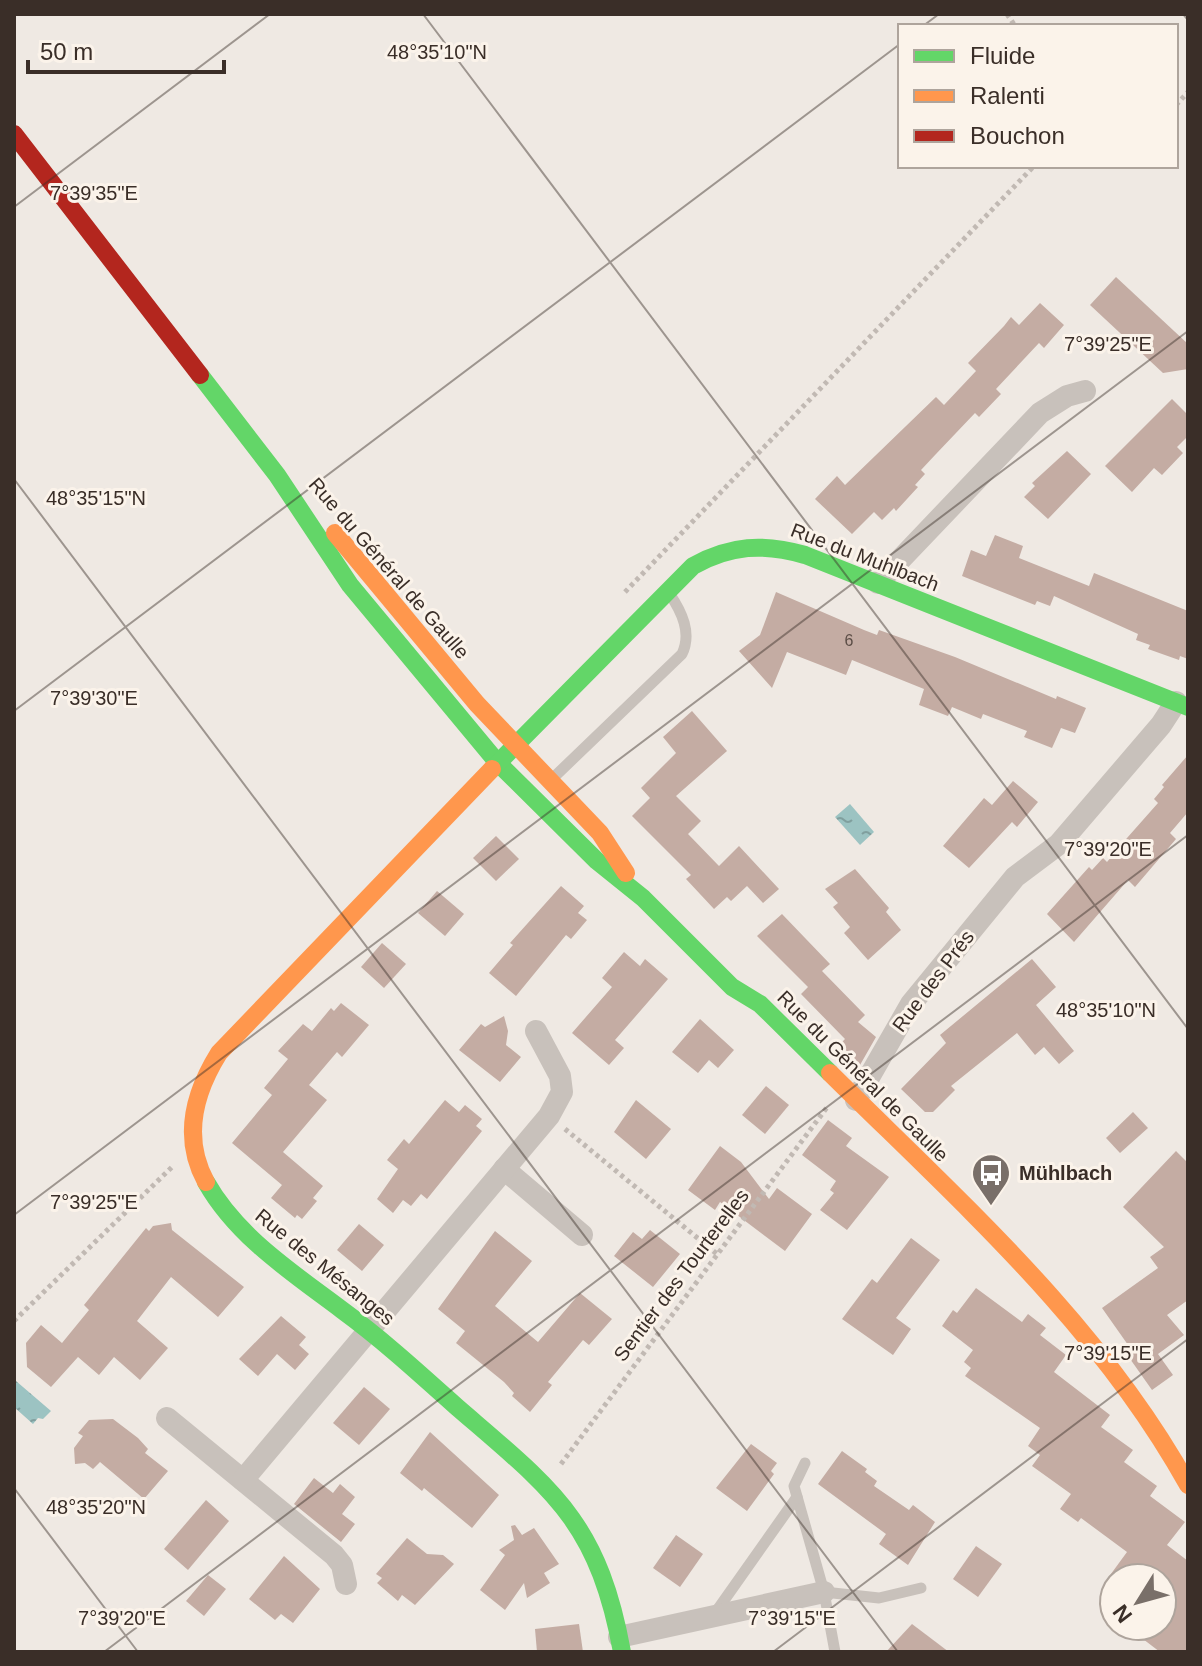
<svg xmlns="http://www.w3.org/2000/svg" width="1202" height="1666" font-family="Helvetica,sans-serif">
<defs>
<pattern id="water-ripples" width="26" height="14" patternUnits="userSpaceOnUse" patternTransform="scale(2)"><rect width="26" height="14" fill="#9cc3c2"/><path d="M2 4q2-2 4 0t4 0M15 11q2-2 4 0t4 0" fill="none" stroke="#809f9e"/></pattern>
</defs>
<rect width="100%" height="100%" fill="#efe9e3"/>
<g fill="url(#water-ripples)">
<path d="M850 804 874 832 860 845 835 817Z"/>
<path d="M16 1381 51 1411 43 1419 38 1418 33 1424 14 1407Z"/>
</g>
<g fill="#c4aca3">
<path d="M1116 277 1188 344V369L1163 373 1090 305Z"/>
<path d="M1040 303 1064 325 1044 348 1039 343 996 389 1001 394 979 417 975 413 936 454 921 470 925 474 915 485 918 487 896 511 894 508 882 520 874 512 852 534 815 499 837 476 845 485 936 397 944 405 976 371 968 363 1004 326 1011 317 1019 325Z"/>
<path d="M1172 399 1188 415V436L1177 447 1183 453 1162 475 1154 468 1132 492 1105 466Z"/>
<path d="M1067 451 1091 474 1048 519 1024 497 1035 486 1032 483Z"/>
<path d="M995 535 1023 546 1019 558 1089 586 1094 573 1188 611V659L1180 656 1179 660 1148 649 1150 645 1136 640 1138 634 1054 596 1050 606 1037 601 1035 605 962 576 971 550 986 556Z"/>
<path d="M776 592 864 630 877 635 879 630 955 657 1056 699 1057 696 1086 708 1075 733 1061 728 1052 748 1024 737 1027 731 983 714 981 719 952 707 948 716 919 705 924 689 852 660 846 675 787 652 772 688 739 651 760 635Z"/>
<path d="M692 711 727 751 676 796 701 821 688 834 719 866 739 846 779 889 763 903 747 886 731 901 727 897 714 909 686 879 691 875 632 816 650 798 641 788 676 753 663 737Z"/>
<path d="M1188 755V812L1170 833 1176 839 1135 887 1128 880 1074 942 1047 914 1089 867 1092 870 1103 858 1107 862 1127 838 1158 803 1154 799 1164 787 1162 785Z"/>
<path d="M1013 781 1038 802 1017 827 1012 822 969 868 943 846 984 798 992 805Z"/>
<path d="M496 836 519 859 496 881 473 858Z"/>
<path d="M855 869 889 908 886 912 901 930 868 960 844 933 850 927 833 907 838 903 825 889Z"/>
<path d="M561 886 584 906 578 913 587 920 571 939 566 935 516 996 489 973 513 945 510 943Z"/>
<path d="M437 891 464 914 445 936 418 913Z"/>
<path d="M782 914 830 964 822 971 865 1015 858 1022 876 1037 860 1065 840 1044 845 1039 801 994 808 987 757 936Z"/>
<path d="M382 943 406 964 384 988 361 967Z"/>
<path d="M624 952 640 966 645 959 668 979 615 1040 624 1048 609 1065 572 1033 612 987 602 978Z"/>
<path d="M1032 959 1056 987 1036 1005 1074 1051 1059 1064 1044 1047 1035 1055 1017 1033 951 1086 955 1090 933 1112H925L901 1089 946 1043 940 1035Z"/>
<path d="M341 1003 369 1025 342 1057 337 1052 309 1085 327 1100 283 1152 323 1186 313 1198 317 1201 302 1219 297 1215 295 1218 271 1198 282 1185 232 1143 272 1095 264 1088 288 1059 278 1051 303 1024 312 1031 331 1008 334 1011Z"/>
<path d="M504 1016 508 1031 506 1045 521 1057 500 1082 459 1050 481 1024 485 1027Z"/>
<path d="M700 1019 734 1050 718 1068 709 1060 698 1073 672 1052Z"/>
<path d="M766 1086 789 1105 765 1134 742 1115Z"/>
<path d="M445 1100 459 1112 465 1105 482 1119 476 1126 482 1131 427 1199 421 1194 411 1206 403 1200 393 1213 377 1199 398 1169 387 1160 404 1139 409 1144Z"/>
<path d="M636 1100 671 1129 646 1159 614 1132Z"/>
<path d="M1133 1112 1148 1128 1120 1153 1106 1138Z"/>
<path d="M828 1120 852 1138 846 1146 889 1177 847 1230 820 1210 834 1193 830 1190 836 1181 802 1155Z"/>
<path d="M720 1146 741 1162 769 1199 777 1188 812 1214 785 1251 720 1202 715 1210 688 1190Z"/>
<path d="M1176 1151 1188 1163V1300L1167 1315 1184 1335 1158 1354 1173 1375 1152 1390 1128 1356 1133 1352 1102 1308 1158 1268 1150 1257 1164 1247 1123 1207Z"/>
<path d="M171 1223 172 1230 244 1287 218 1317 171 1277 137 1321 168 1348 140 1380 114 1357 99 1375 78 1357 51 1387 27 1367 26 1343 41 1325 62 1343 89 1310 84 1305 146 1228 149 1231 153 1226Z"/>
<path d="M359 1224 384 1245 362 1271 337 1250Z"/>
<path d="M650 1230 680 1254 653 1287 614 1256 633 1232 642 1239Z"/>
<path d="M495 1231 532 1261 495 1306 538 1342 580 1293 612 1319 589 1345 583 1340 548 1382 552 1385 530 1412 512 1396 514 1393 504 1382 456 1343 465 1331 438 1309Z"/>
<path d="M911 1238 940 1260 896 1318 911 1329 893 1355 842 1319 872 1279 877 1283Z"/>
<path d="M976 1288 1022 1322 1028 1314 1046 1328 1040 1335 1066 1355 1054 1372 1110 1415 1101 1427 1133 1450 1124 1462 1157 1486 1150 1496 1185 1522 1167 1545 1188 1561V1652H1160L1126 1626H1162V1578H1108L1127 1552 1081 1518 1078 1522 1060 1509 1071 1494 1032 1466 1040 1455 1028 1446 1040 1428 965 1376 971 1368 964 1362 973 1350 942 1326 953 1310 957 1313Z"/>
<path d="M281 1316 306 1337 299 1345 309 1354 295 1370 277 1354 258 1376 239 1359Z"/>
<path d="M364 1387 390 1409 359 1445 333 1423Z"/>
<path d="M113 1419 138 1438 148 1449 145 1453 168 1471 144 1499 100 1462 93 1469 85 1463 75 1464 74 1448 83 1436 78 1433 89 1420Z"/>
<path d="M430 1432 499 1495 472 1528 424 1488 422 1491 400 1473Z"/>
<path d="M751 1444 777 1463 771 1471 774 1474 747 1511 716 1488Z"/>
<path d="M842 1451 867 1469 865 1472 877 1481 874 1486 909 1510 913 1505 935 1522 908 1565 879 1544 886 1534 818 1484Z"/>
<path d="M314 1478 333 1493 340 1484 355 1497 342 1514 355 1524 341 1542 294 1504Z"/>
<path d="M206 1500 229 1521 188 1570 164 1549Z"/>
<path d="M515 1525 522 1535 534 1528 559 1564 544 1573 550 1583 527 1598 524 1583 505 1610 480 1590 505 1555 499 1550 514 1540 511 1526Z"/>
<path d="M676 1535 703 1554 680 1587 653 1568Z"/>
<path d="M407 1538 427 1554 443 1555 454 1564 415 1605 402 1595 398 1601 377 1583 382 1578 376 1574Z"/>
<path d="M976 1546 1002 1564 978 1597 953 1579Z"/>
<path d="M284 1556 320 1589 293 1623 281 1614 275 1620 249 1599Z"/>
<path d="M208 1575 226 1589 204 1616 186 1601Z"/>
<path d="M579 1624 583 1652H537L535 1629Z"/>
<path d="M912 1624 949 1652H886Z"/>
</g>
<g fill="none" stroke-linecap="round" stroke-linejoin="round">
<g stroke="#c1b9b3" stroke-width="5" stroke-dasharray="4 4" stroke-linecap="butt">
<path d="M1007 14 1015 26"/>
<path d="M1176 105 1188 92"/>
<path d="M625 592 1034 166"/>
<path d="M565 1129 717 1254"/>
<path d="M14 1321 172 1167"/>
<path d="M561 1464 828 1106"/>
</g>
<g stroke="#c8c1bb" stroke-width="11">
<path d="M552 779 682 654C692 633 682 612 669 593"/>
<path d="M805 1463 794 1486 824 1592 835 1652"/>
<path d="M824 1592 879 1598 921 1588"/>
<path d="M713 1616 797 1497"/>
</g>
<g stroke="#c8c1bb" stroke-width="22">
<path d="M878 583 1040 413 1067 396 1085 391"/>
<path d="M856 1100 911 1004 1015 877 1059 844 1161 725 1176 702"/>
<path d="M504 1169 582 1235"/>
<path d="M167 1418 334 1555 342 1565 346 1584"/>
<path d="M243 1480 549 1116 562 1092 560 1076 536 1031"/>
<path d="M619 1637 824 1592"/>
</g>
<g stroke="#63d668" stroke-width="18">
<path d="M200 375 277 475 350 585 497 762 597 861 643 898 732 987 760 1004 830 1073"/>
<path d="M492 769 693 566C730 545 764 543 805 555L1188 707"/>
<path d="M206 1182C237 1237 293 1273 342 1310 383 1340 420 1374 458 1408 553 1490 598 1521 622 1652"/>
</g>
<g stroke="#ff974d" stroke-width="18">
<path d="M335 533 477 704 600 833 626 873"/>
<path d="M830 1073C959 1201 1099 1324 1188 1485"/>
<path d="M206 1182C182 1138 194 1093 219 1053L492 769"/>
</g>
<path stroke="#b3261e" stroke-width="18" d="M14 134 200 375"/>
</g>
<path fill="none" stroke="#3a2e28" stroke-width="2" stroke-opacity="0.45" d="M423 14 1188 1029M1183 14 1188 20M923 26 939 14M14 207 270 14M14 479 898 1652M14 711 900 44M14 1215 1188 331M14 1488 138 1652M104 1652 1188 835M773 1652 1188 1339"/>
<defs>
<g id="bus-pin" transform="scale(2)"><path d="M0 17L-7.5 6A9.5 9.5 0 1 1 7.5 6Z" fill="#796f69" stroke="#fbf3ea"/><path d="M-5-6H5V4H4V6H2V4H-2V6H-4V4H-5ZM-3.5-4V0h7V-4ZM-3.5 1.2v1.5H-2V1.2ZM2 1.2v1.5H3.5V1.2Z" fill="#fff"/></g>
</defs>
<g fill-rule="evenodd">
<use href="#bus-pin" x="991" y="1173"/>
</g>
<g text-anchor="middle" stroke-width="6" stroke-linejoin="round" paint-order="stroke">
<g font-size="16" fill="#5c4e47">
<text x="849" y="646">6</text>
</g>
<g font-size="20" fill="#3a2e28" stroke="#fbf3ea">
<text transform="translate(865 557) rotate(21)" y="7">Rue du Muhlbach</text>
<text transform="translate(389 568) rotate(49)" y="7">Rue du Général de Gaulle</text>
<text transform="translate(933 981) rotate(-53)" y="7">Rue des Prés</text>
<text transform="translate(863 1076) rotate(45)" y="7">Rue du Général de Gaulle</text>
<text transform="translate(325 1267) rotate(39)" y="7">Rue des Mésanges</text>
<text transform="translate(681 1275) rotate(-53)" y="7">Sentier des Tourterelles</text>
</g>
<g font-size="20" font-weight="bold" fill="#3a2e28" stroke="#fbf3ea" text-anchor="start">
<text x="1019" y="1180">Mühlbach</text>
</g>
</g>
<g font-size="20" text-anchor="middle" fill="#3a2e28" stroke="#fbf3ea" stroke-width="6" stroke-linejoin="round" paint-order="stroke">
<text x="437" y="59">48°35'10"N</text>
<text x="94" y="200">7°39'35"E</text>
<text x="1108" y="351">7°39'25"E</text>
<text x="96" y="505">48°35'15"N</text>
<text x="94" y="705">7°39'30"E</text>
<text x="1108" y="856">7°39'20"E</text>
<text x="1106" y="1017">48°35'10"N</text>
<text x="94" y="1209">7°39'25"E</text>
<text x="1108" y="1360">7°39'15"E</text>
<text x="96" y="1514">48°35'20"N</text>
<text x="122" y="1625">7°39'20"E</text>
<text x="792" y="1625">7°39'15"E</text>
</g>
<rect width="1202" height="1666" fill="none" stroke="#3a2e28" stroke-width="32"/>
<rect x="898" y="24" width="280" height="144" fill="#fbf3ea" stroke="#aea49c" stroke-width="2"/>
<rect x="914" y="50" width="40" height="12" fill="#63d668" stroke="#aea49c" stroke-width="2"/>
<text x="970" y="64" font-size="24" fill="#3a2e28">Fluide</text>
<rect x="914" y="90" width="40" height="12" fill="#ff974d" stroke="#aea49c" stroke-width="2"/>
<text x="970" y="104" font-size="24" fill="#3a2e28">Ralenti</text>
<rect x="914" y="130" width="40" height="12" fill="#b3261e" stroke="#aea49c" stroke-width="2"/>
<text x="970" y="144" font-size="24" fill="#3a2e28">Bouchon</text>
<g transform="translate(1138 1602) rotate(233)"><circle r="38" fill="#fbf3ea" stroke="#aea49c" stroke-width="2"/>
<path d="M0-6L14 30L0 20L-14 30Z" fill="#796f69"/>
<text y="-12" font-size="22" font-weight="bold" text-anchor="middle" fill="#3a2e28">N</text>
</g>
<path d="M28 60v12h196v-12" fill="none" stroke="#3a2e28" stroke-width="4"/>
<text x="40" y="60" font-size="24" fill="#3a2e28" stroke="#fbf3ea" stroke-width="6" paint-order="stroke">50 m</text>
</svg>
